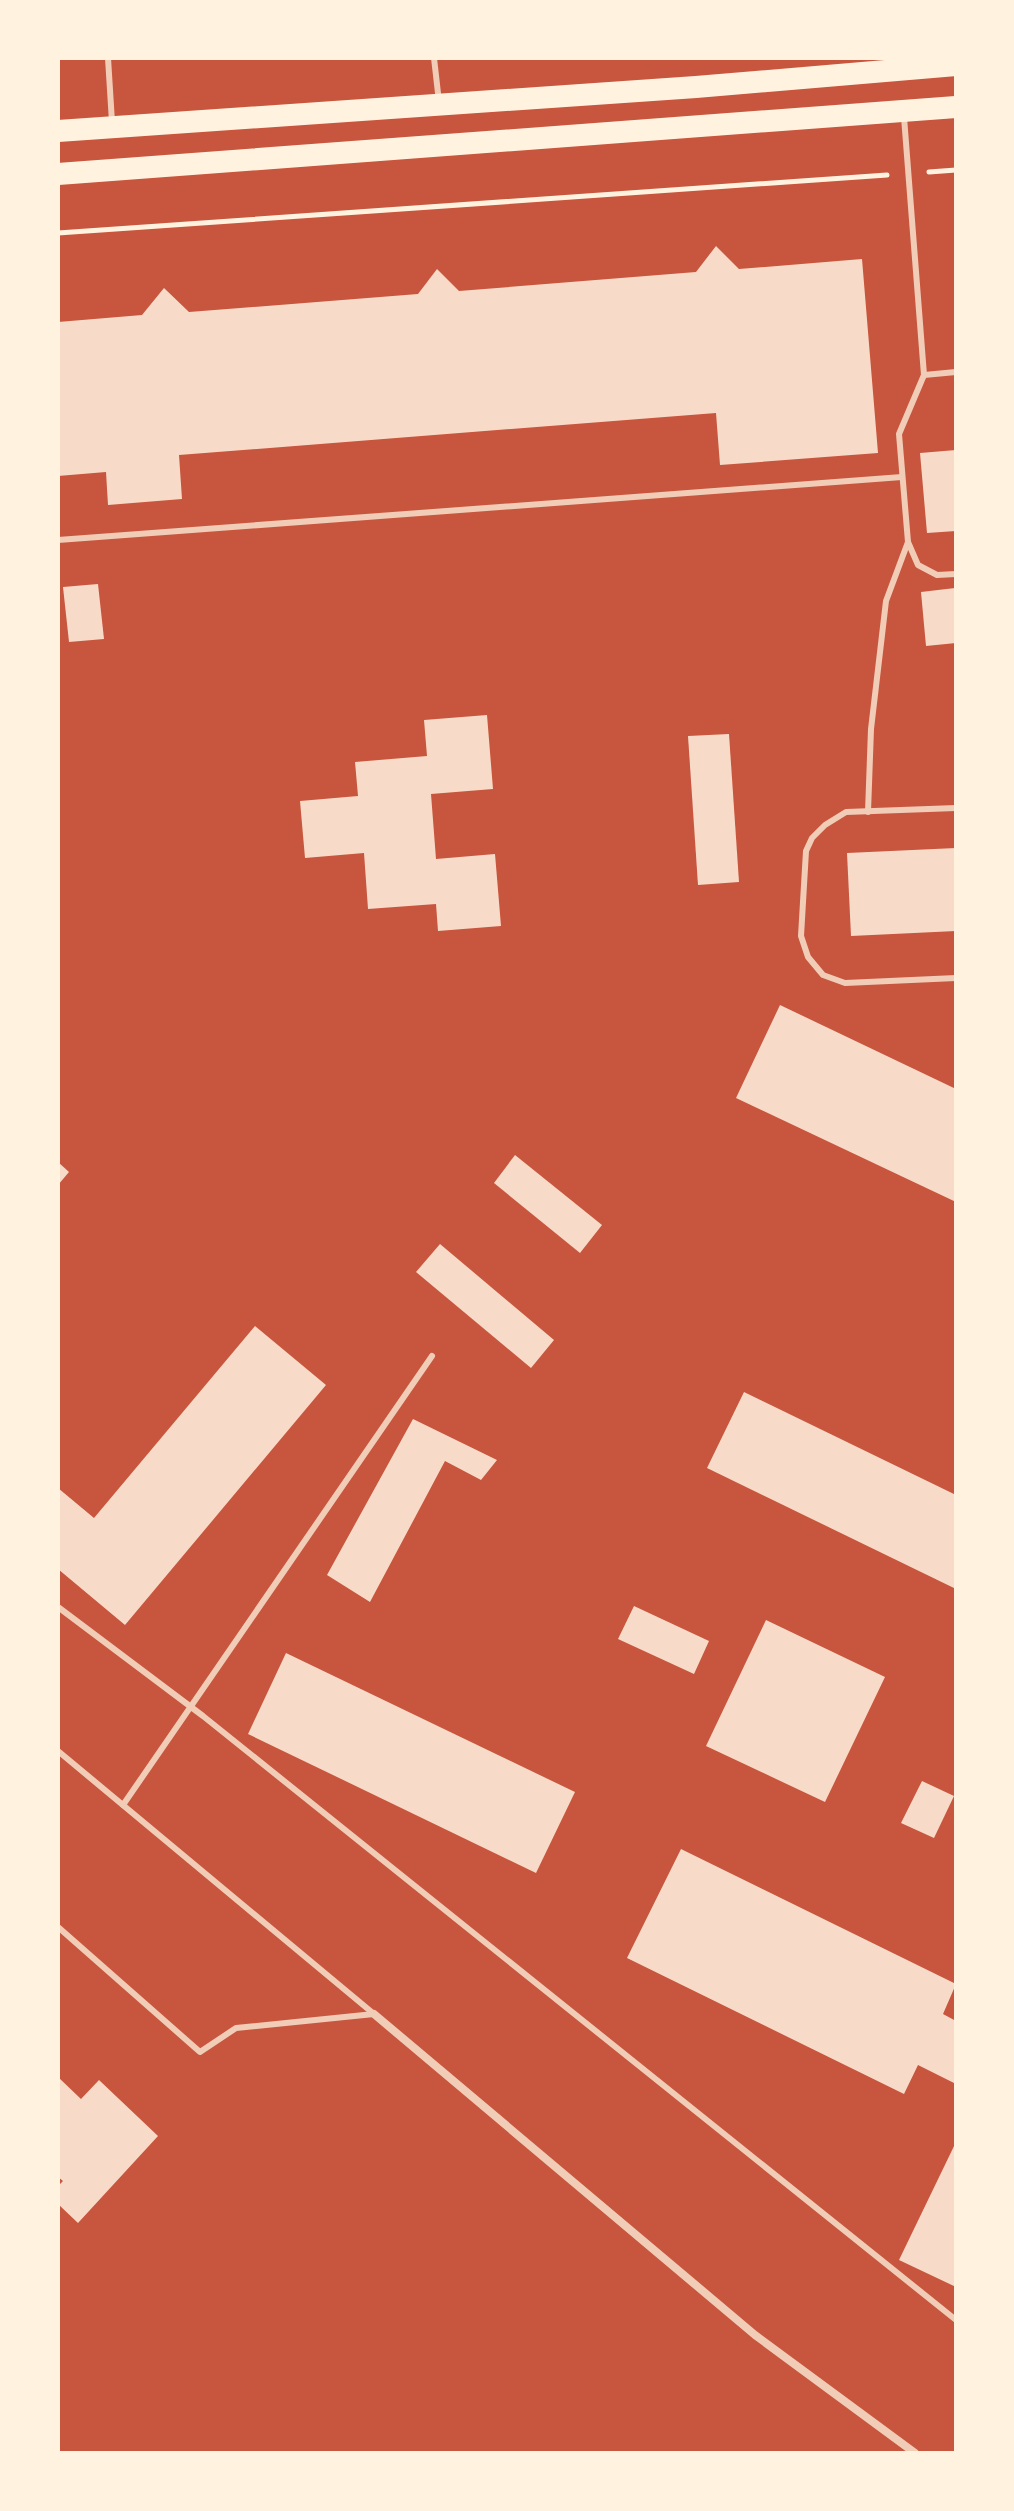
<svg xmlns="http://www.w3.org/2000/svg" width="1014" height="2511" font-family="'Golos Text',sans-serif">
<rect width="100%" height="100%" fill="#c8553d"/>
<g fill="#f7dbc8">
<path d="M716 246 739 269 862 259 878 453 720 465 716 413 179 455 182 499 108 505 106 472 58 476V322L142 315 164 288 189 312 418 294 437 269 459 291 696 272Z"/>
<path d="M956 450V531L927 533 920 453Z"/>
<path d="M98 584 104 639 69 642 63 587Z"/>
<path d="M955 588 956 643 926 646 921 592Z"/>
<path d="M487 715 493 789 431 794 436 859 495 854 501 926 438 931 436 904 368 909 364 853 305 858 300 801 358 796 355 762 427 756 424 720Z"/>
<path d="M729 734 739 882 698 885 688 736Z"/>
<path d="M956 848V931L851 936 847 853Z"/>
<path d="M780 1005 956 1089V1202L736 1098Z"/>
<path d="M515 1155 602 1225 580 1253 494 1183Z"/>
<path d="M58 1162 69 1172 58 1185Z"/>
<path d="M440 1244 554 1340 531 1368 416 1272Z"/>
<path d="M255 1326 326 1385 125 1625 58 1569V1488L94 1518Z"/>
<path d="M744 1392 956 1495V1589L707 1468Z"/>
<path d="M413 1419 497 1460 481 1480 445 1461 370 1602 327 1575Z"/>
<path d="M634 1606 709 1641 694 1674 618 1639Z"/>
<path d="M766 1620 885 1677 825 1802 706 1746Z"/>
<path d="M286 1653 575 1792 536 1873 248 1734Z"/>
<path d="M922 1781 954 1796 934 1838 901 1823Z"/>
<path d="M681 1849 956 1984 943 2014 956 2021V2084L918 2065 904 2094 627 1958Z"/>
<path d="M58 2077 81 2099 99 2080 158 2136 78 2223 58 2204V2186L63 2181 58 2177Z"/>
<path d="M956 2142V2287L899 2260Z"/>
</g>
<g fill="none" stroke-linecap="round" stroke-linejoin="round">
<g stroke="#fff3e0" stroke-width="5">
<path d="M929 172 956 170"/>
<path d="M58 233 887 175"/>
</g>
<g stroke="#f1ccb7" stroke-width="6">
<path d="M108 58 112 122"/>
<path d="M434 58 439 102"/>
<path d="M904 117 924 375 899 434 908 542 918 565 937 575 956 574"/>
<path d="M924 375 956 372"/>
<path d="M58 540 902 477"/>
<path d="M956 808 846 812 825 825 812 838 806 851 801 936 808 957 823 975 845 983 956 978"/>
<path d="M868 812 871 729 886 601 908 542"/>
<path d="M58 1607 203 1716 956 2320"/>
<path d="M58 1751 374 2014"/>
<path d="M123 1805 432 1356"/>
<path d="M58 1927 200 2052 236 2028 374 2014"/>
</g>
<path stroke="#f1ccb7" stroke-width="8" d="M374 2014 755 2335 915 2453"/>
<g stroke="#fff3e0" stroke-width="22">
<path d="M58 131 696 87 956 65"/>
<path d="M58 174 956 107"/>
</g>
</g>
<rect width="1014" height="2511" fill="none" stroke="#fff3e0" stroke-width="120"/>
</svg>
